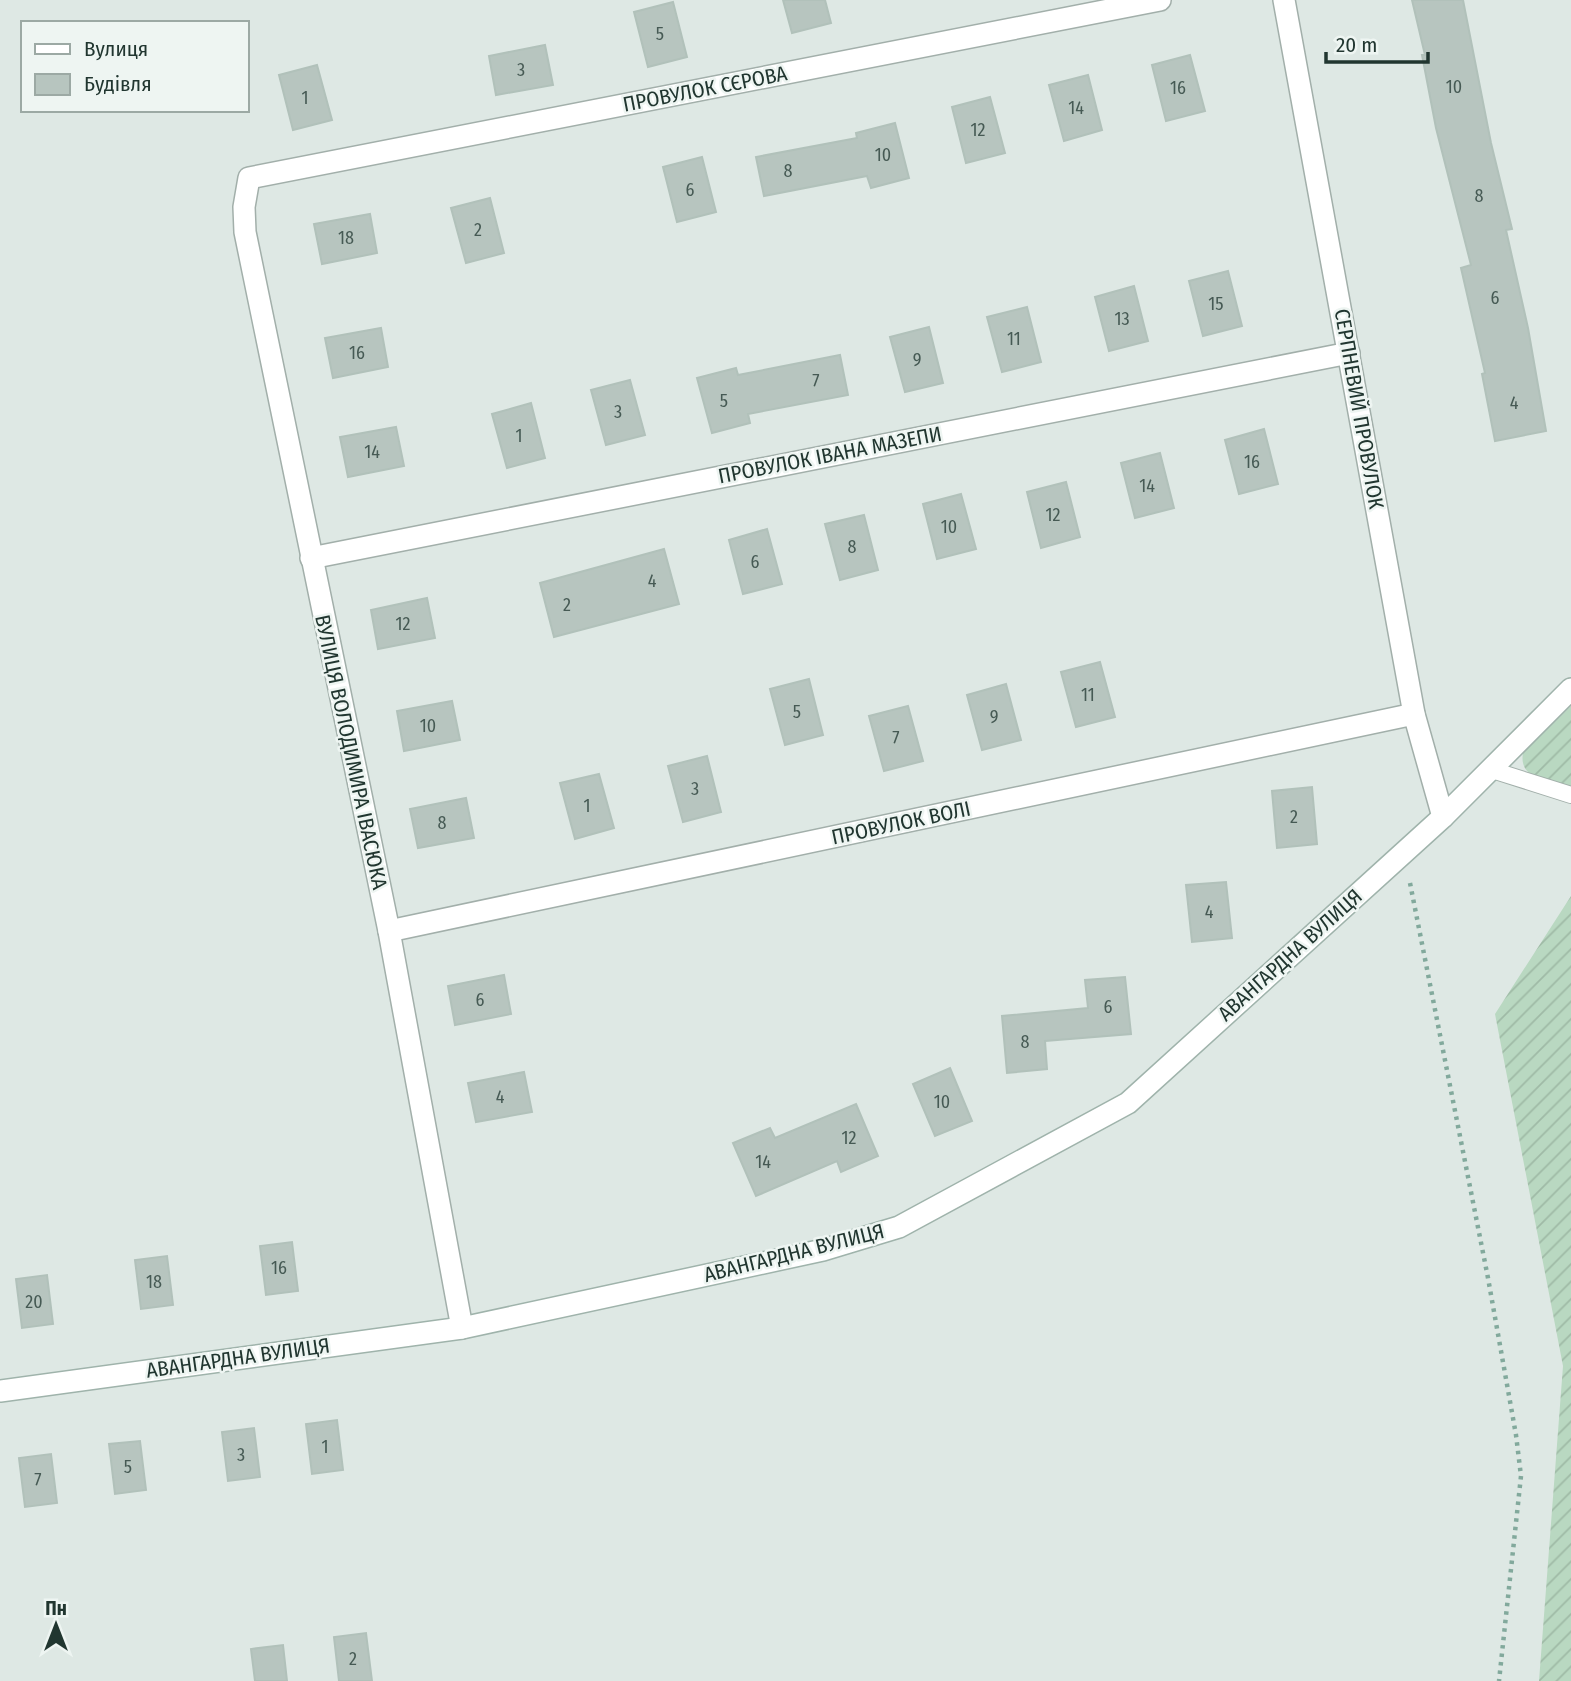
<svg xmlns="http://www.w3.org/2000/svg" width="1571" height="1681" font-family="'Fira Sans Condensed',sans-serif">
<defs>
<pattern id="garden-furrows" width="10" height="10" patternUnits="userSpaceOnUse" patternTransform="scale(1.75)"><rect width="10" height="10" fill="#b9d8c1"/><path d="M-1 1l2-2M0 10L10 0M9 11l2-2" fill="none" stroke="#9fbaa6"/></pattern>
</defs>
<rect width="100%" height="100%" fill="#dee8e4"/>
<g fill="url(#garden-furrows)">
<path d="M1571 706V788C1551 782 1518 780 1523 753Z"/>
<path d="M1571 896V1681H1539L1563 1366 1495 1014Z"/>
</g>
<g fill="#b7c5bf" stroke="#b1c1ba" stroke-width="2">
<path d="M783 0H825L831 23 792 33Z"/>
<path d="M1412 0H1463L1491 143 1512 229 1506 230 1528 328 1546 431 1495 441 1482 374 1485 373 1461 268 1471 265 1436 128 1422 55H1425Z"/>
<path d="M673 2 687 57 648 67 634 12Z"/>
<path d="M545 45 553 85 496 95 489 56Z"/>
<path d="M1190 55 1205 111 1166 121 1152 65Z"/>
<path d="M317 65 332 120 293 130 279 75Z"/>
<path d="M1088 75 1102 130 1064 141 1049 85Z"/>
<path d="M990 97 1005 153 966 163 952 107Z"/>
<path d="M895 123 909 178 871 188 867 176 764 196 756 157 857 138 856 133Z"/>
<path d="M702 157 716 212 677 222 663 167Z"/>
<path d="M490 198 504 253 466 263 451 208Z"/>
<path d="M370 214 377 253 322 264 314 224Z"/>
<path d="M1228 271 1242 326 1203 336 1189 281Z"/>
<path d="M1134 286 1148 341 1109 351 1095 297Z"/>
<path d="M1027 307 1041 362 1002 372 987 317Z"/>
<path d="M929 327 943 383 905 392 890 337Z"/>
<path d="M381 328 388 367 333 378 325 338Z"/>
<path d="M840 355 848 395 748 414 750 423 712 433 697 378 736 368 738 375Z"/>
<path d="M630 380 645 435 606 445 591 390Z"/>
<path d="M531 403 545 458 507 468 492 414Z"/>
<path d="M396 427 404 466 348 477 340 437Z"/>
<path d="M1264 429 1278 484 1239 494 1225 440Z"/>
<path d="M1160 453 1174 508 1135 518 1121 463Z"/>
<path d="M1066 482 1080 537 1041 548 1027 492Z"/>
<path d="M961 494 976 549 937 559 923 504Z"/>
<path d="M864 515 878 570 840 580 825 524Z"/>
<path d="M767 529 782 584 743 594 729 540Z"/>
<path d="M664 549 679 604 554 637 540 583Z"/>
<path d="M427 598 435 638 378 649 371 610Z"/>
<path d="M1100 662 1115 717 1076 727 1061 672Z"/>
<path d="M809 679 823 735 785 745 770 689Z"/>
<path d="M1006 684 1021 740 982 750 967 695Z"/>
<path d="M452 701 460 740 404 751 397 711Z"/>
<path d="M908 706 923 761 884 771 869 716Z"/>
<path d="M707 756 721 812 683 822 668 766Z"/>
<path d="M599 774 614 828 575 839 560 783Z"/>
<path d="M1312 787 1317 844 1277 848 1272 791Z"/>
<path d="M466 798 474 838 418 848 410 809Z"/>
<path d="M1226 882 1232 938 1192 942 1186 885Z"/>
<path d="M504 975 511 1014 455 1025 448 986Z"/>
<path d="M1125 977 1131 1034 1045 1041 1047 1069 1007 1073 1002 1016 1088 1008 1085 980Z"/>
<path d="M950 1068 972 1121 935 1136 913 1084Z"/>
<path d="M524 1072 532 1112 476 1122 468 1083Z"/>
<path d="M856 1104 878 1156 841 1172 837 1161 756 1196 733 1143 770 1128 775 1138Z"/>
<path d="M292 1242 298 1291 266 1295 260 1246Z"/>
<path d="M167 1256 173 1305 141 1309 135 1260Z"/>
<path d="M47 1275 53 1324 22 1328 16 1279Z"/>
<path d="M337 1420 343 1470 312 1474 306 1424Z"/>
<path d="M254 1428 260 1477 228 1481 222 1432Z"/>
<path d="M140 1441 146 1490 115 1494 109 1444Z"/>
<path d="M51 1454 57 1503 25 1507 19 1458Z"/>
<path d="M366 1633 372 1681H339L334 1637Z"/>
<path d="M283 1645 287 1681H255L251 1649Z"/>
</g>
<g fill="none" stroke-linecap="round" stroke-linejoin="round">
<g stroke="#a2afaa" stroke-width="18">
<path id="lane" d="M1489 769 1571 795"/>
</g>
<g stroke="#a2afaa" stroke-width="24">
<g id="street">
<path d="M1284 0 1414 714 1443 817"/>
<path d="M311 558 1349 353"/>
<path d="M389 931 1414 714"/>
<path d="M462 1328 389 931 245 232 244 207 249 178 1160 0"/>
</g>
</g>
<g stroke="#9fb3ab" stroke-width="24">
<path id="secondary" d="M0 1391 462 1328 823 1250 899 1227 1128 1103 1443 817 1571 689"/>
</g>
<path stroke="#82a99c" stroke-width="4.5" stroke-dasharray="3.5 5" stroke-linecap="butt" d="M1410 883 1488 1278 1516 1435 1521 1476 1499 1681"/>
<use href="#lane" stroke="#fff" stroke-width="16"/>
<use href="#street" stroke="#fff" stroke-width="21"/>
<use href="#secondary" stroke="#fff" stroke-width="21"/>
</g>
<g text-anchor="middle" stroke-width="5" stroke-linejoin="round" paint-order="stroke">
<g font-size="18" fill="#465a54">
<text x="660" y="40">5</text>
<text x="521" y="76">3</text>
<text x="1454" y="93">10</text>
<text x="1178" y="94">16</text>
<text x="305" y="104">1</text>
<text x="1076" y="114">14</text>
<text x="978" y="136">12</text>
<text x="883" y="161">10</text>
<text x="788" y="177">8</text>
<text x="690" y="196">6</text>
<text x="1479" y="202">8</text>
<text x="478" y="236">2</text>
<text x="346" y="244">18</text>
<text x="1495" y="304">6</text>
<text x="1216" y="310">15</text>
<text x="1122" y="325">13</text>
<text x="1014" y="345">11</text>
<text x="357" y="359">16</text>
<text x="917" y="366">9</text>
<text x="816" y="387">7</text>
<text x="724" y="407">5</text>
<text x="1514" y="409">4</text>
<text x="618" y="418">3</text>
<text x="519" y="442">1</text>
<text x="372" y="458">14</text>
<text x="1252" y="468">16</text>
<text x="1147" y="492">14</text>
<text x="1053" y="521">12</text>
<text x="949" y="533">10</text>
<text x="852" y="553">8</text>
<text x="755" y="568">6</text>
<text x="652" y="587">4</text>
<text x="567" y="611">2</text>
<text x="403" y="630">12</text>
<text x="1088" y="701">11</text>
<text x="797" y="718">5</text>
<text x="994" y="723">9</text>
<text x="428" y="732">10</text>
<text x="896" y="744">7</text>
<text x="695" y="795">3</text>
<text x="587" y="812">1</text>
<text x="1294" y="823">2</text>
<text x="442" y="829">8</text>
<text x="1209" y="918">4</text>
<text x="480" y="1006">6</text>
<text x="1108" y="1013">6</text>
<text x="1025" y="1048">8</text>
<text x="500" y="1103">4</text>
<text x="942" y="1108">10</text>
<text x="849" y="1144">12</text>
<text x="763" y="1168">14</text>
<text x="279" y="1274">16</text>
<text x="154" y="1288">18</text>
<text x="34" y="1308">20</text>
<text x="325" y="1453">1</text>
<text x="241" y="1461">3</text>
<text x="128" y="1473">5</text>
<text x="38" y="1486">7</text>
<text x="353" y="1665">2</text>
</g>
<g font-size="21" fill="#213630" stroke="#eef5f2">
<text transform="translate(705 89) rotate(-11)" y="7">ПРОВУЛОК СЄРОВА</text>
<text transform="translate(1359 409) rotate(80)" y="7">СЕРПНЕВИЙ ПРОВУЛОК</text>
<text transform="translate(830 455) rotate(-11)" y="7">ПРОВУЛОК ІВАНА МАЗЕПИ</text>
<text transform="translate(351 752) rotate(78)" y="7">ВУЛИЦЯ ВОЛОДИМИРА ІВАСЮКА</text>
<text transform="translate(901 823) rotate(-12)" y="7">ПРОВУЛОК ВОЛІ</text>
<text transform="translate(1290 955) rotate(-42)" y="7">АВАНГАРДНА ВУЛИЦЯ</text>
<text transform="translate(794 1253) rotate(-14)" y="7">АВАНГАРДНА ВУЛИЦЯ</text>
<text transform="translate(238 1358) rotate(-8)" y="7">АВАНГАРДНА ВУЛИЦЯ</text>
</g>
</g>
<rect x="21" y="21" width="228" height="91" fill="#eef5f2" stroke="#9ca9a4" stroke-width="2"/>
<rect x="35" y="44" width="35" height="10" fill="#ffffff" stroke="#9ca9a4" stroke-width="2"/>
<text x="84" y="56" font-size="21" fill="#213630">Вулиця</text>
<rect x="35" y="74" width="35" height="21" fill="#b7c5bf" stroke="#9ca9a4" stroke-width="2"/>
<text x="84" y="91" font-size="21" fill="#213630">Будівля</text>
<g transform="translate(56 1625)" stroke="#eef5f2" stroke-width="5" paint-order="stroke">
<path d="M0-5L12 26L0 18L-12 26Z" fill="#213630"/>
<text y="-10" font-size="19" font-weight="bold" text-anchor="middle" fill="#213630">Пн</text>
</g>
<path d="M1326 52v10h102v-10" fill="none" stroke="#213630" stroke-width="3.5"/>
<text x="1336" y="52" font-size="21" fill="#213630" stroke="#eef5f2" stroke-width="5" paint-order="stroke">20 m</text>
</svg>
